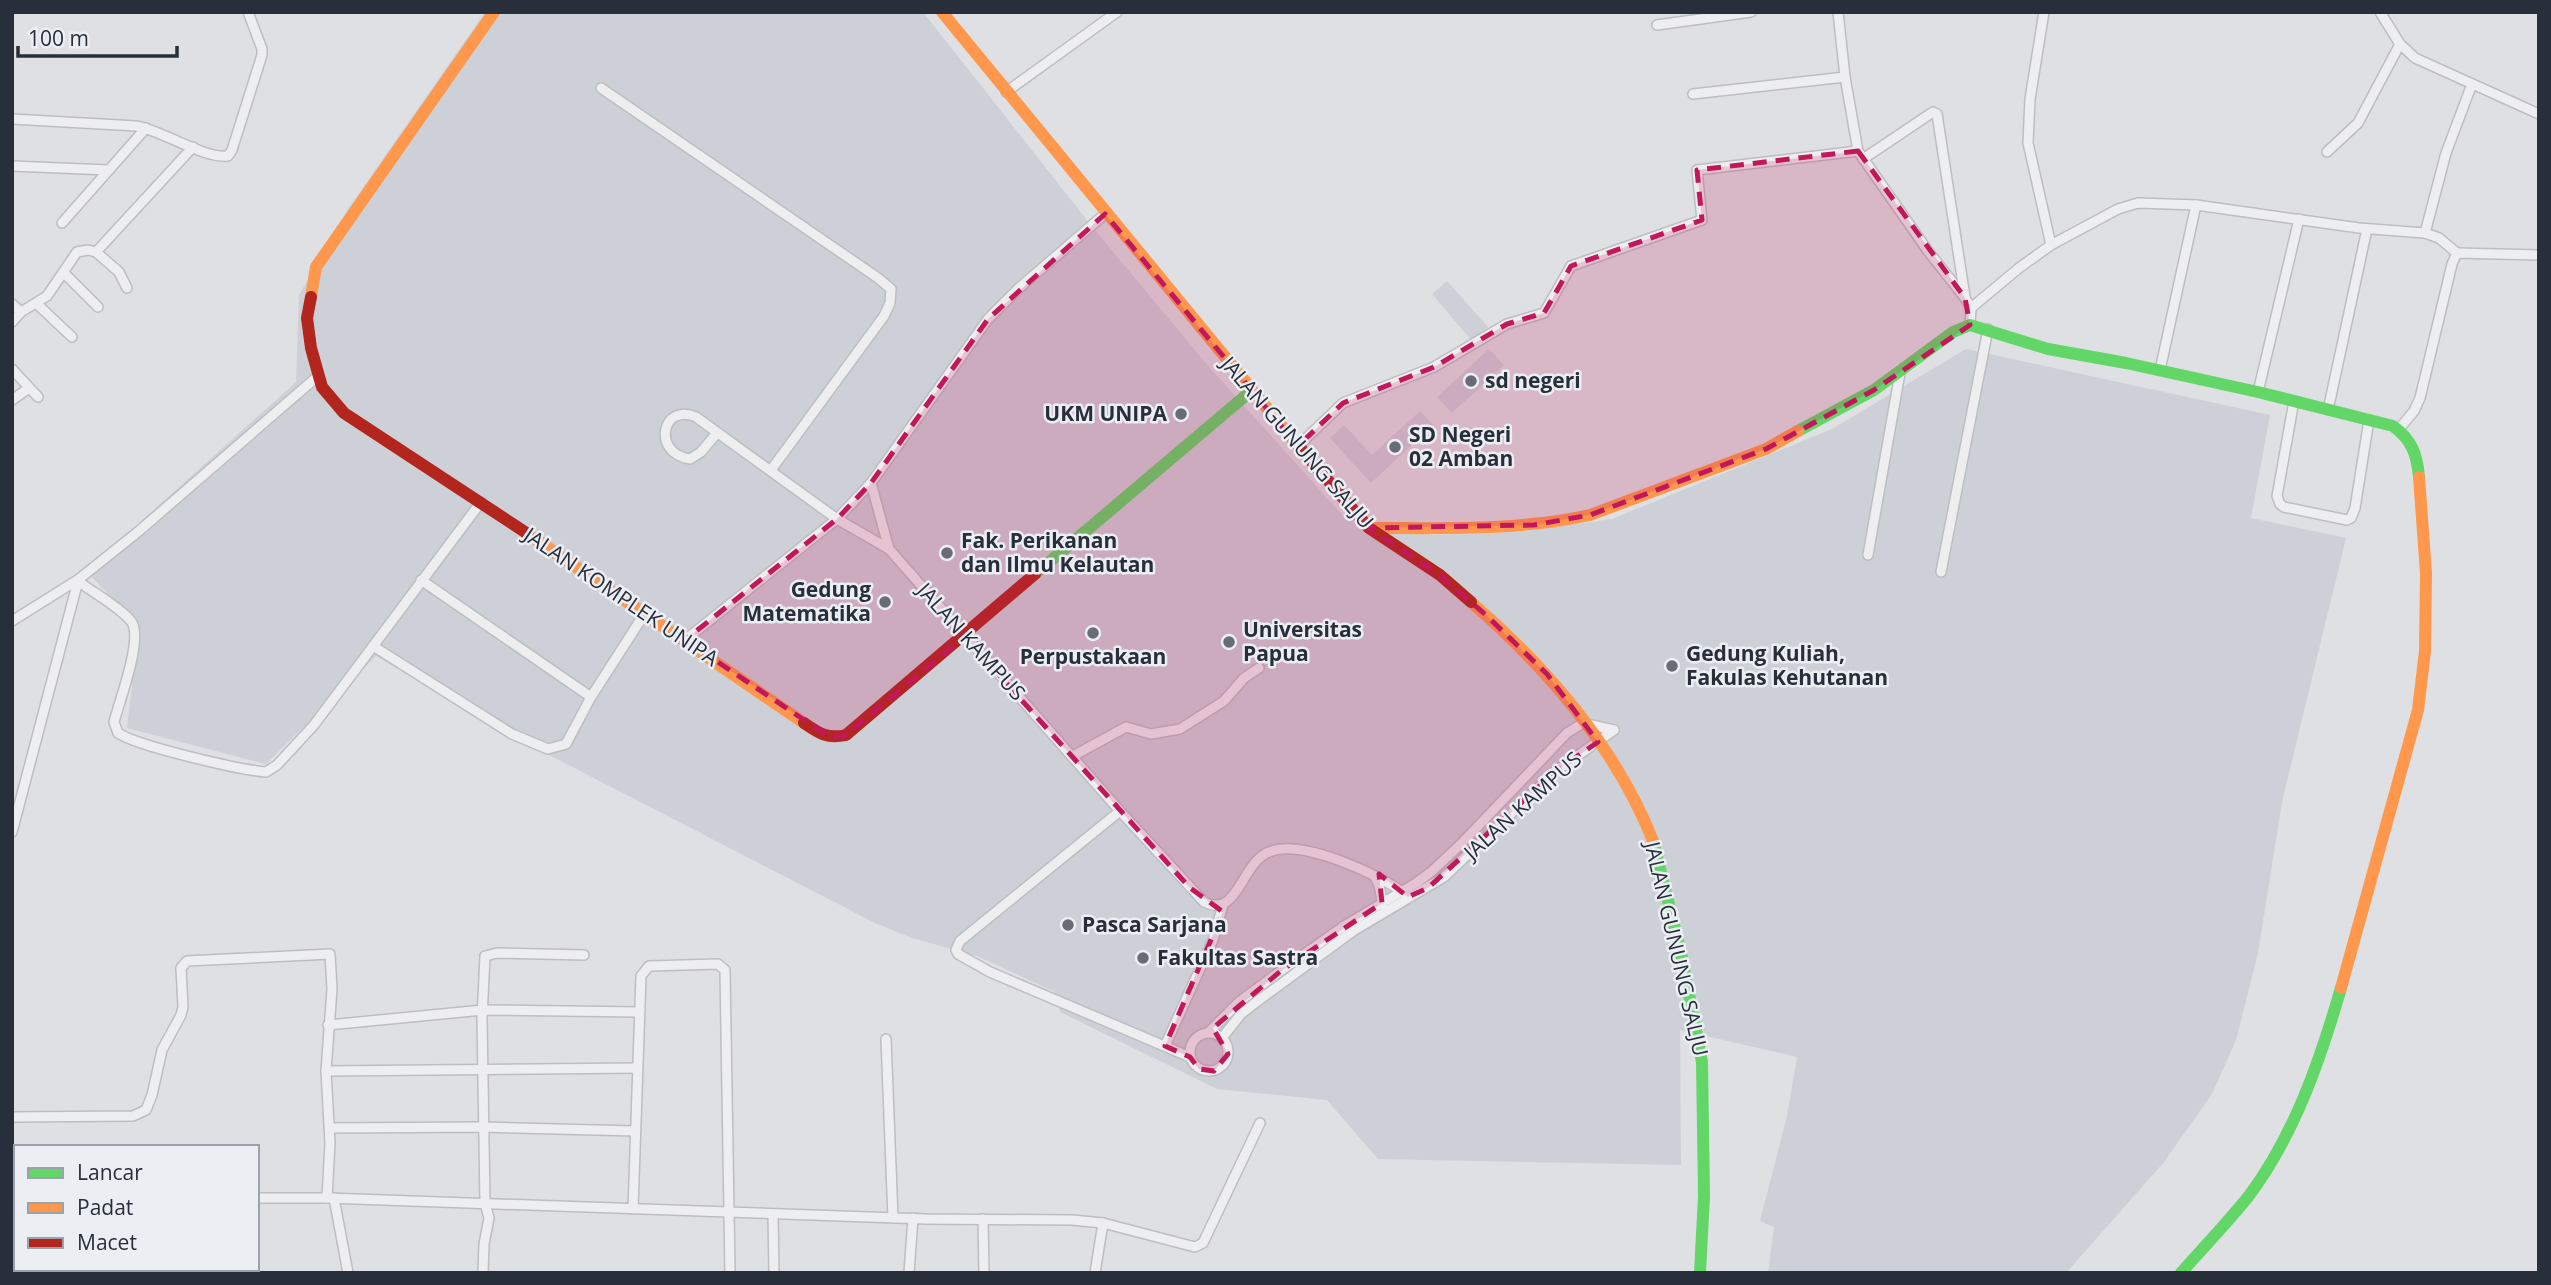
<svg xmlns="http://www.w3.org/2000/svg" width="2551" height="1285" font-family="'Open Sans',sans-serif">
<rect width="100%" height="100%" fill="#dee0e3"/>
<g fill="#cdd0d6">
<path d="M485 12H923L1090 224 1203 360 1345 518 1434 535 1519 532 1612 519 1832 429 1966 349 2270 415 2251 518 2346 538 2282 802 2258 953 2236 1040 2212 1094 2164 1162 2066 1273H1768L1774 1227 1760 1221 1787 1116 1797 1057 1680 1030 1681 1165 1378 1159 1327 1100 1217 1089 1060 1012 1055 992 977 956 912 938 875 923 553 757 376 656 266 764 127 728 139 627 86 571 296 382 299 295 348 209Z"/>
<path d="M1447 281 1488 327 1473 342 1432 294Z"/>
<path d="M1489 349 1504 365 1452 413 1437 397Z"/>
<path d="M1420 411 1433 425 1371 483 1330 438 1344 425 1372 455Z"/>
</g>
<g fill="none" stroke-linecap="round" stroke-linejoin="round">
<g stroke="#bcbec1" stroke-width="12">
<g id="street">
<path d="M1838 12 1845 77 1858 151 1928 251 1965 298 1971 308 1970 325"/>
<path d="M2044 12 2030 99 2028 143 2051 245"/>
<path d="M2380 12 2400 44 2415 58 2539 114"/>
<path d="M1657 25 1751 12"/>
<path d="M601 88 878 278 891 289 890 303 884 316 771 470"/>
<path d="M1006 92 1117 12"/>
<path d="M1693 94 1845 77"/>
<path d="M12 119 136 126C164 131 204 159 228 156L232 150 262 55V49L248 12"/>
<path d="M2327 152 2358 123 2400 44"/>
<path d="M1863 159 1933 112 1937 114 1965 297"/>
<path d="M12 166 108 170"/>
<path d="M62 223 146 128"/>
<path d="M2425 233 2446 153 2472 84"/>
<path d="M64 273 98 307"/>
<path d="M127 288 119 272 96 252 193 147"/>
<path d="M12 304 21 312"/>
<path d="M37 304 72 337"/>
<path d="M1971 308 2019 268 2051 245 2118 209 2138 203 2196 205 2359 228 2425 233 2439 238 2457 253"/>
<path d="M12 322 21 312 47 296 77 252 88 250 96 252"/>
<path d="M12 369 38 397"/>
<path d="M2160 370 2196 205"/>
<path d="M2258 392 2299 219"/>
<path d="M12 400 29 388"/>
<path d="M2294 401 2277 496 2280 504 2284 507 2347 520 2351 518 2355 508 2369 420"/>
<path d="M2328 410 2367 229"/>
<path d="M2399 429 2414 411 2420 398 2452 264 2457 253 2539 255"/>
<path d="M717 433 701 452 690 459C651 453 662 402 696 417L837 519 889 549 1120 811 960 941 956 950 958 954 990 972 1190 1057"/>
<path d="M1298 446 1343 403 1434 367 1507 324 1544 313 1571 266 1702 220 1697 170 1858 151"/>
<path d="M871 483 889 549"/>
<path d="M1868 555 1900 373"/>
<path d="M1941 572 1988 329"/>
<path d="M79 579 78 581C95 594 118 606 131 621 144 637 119 702 114 722L118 733C137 746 240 770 266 772L277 765 314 725 481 502"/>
<path d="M421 580 591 697"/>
<path d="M12 621 79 579 139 531 318 376"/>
<path d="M685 640 837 519 871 483 988 319 1019 288 1105 214"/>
<path d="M373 646 512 734 548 749 566 744 591 697 645 613"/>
<path d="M1073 756 1126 727 1151 734 1180 729 1224 701 1244 678 1259 668"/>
<path d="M1120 811 1204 902C1238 919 1241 863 1269 852 1300 838 1379 874 1405 894"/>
<path d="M12 832 78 581"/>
<path d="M1375 877 1379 885 1383 905"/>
<path d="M328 1025 483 1010 638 1012"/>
<circle cx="1209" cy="1052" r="19"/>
<path d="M1208 1033 1240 1001 1282 970 1344 926 1416 883 1431 872 1461 844 1567 733 1583 723 1614 730"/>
<path d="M1222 1038 1241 1014 1255 1003 1353 931 1444 877 1556 771 1614 730"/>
<path d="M886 1039 893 1218"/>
<path d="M1165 1046 1213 940 1223 905"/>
<path d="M326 1071 637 1068"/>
<path d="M12 1117 133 1116 146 1110 152 1095 162 1050 181 1015 183 1007 181 968 187 961 330 954 332 989 326 1071 330 1143 327 1198"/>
<path d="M330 1128 484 1127 635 1131"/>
<path d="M12 1197H16"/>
<path d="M257 1198H327L926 1219 1072 1220 1103 1223 1195 1247 1203 1243 1260 1123"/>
<path d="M334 1198 348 1273"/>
<path d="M633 1209 641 976 649 966 718 964 725 970 730 1273"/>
<path d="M773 1214 774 1273"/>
<path d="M983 1219 984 1273"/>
<path d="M123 1269V1273"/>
<path d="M27 1273V1269"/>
<path d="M483 1273 484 1244 489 1218 485 1203 482 1018 485 956 497 953 584 955"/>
<path d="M909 1273 913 1218"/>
<path d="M1095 1273 1103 1223"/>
</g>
</g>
<use href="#street" stroke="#eeeef0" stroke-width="9"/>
<g stroke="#63d668" stroke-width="12">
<path d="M1798 431 1874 390 1953 332 1970 325 2048 349 2126 363 2258 392 2393 426C2412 440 2417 454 2419 477"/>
<path d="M1035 574 1251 391"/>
<path d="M1653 841 1681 953 1702 1062 1704 1196 1700 1273"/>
<path d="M2181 1273C2203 1248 2227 1223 2248 1197 2294 1136 2320 1061 2341 988"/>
</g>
<g stroke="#ff974d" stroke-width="12">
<path d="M942 12 1295 442"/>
<path d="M311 297 316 267 494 12"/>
<path d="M1369 528C1443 528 1517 531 1590 515L1766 449 1798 431"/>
<path d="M528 534 804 723"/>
<path d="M1471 602C1546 667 1616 747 1653 841"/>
<path d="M2341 988 2418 710 2425 651 2426 573 2419 477"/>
</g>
<g stroke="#b3261e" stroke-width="12">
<path d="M311 297 307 318 311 348 322 387 344 413 528 534"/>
<path d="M1295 442 1369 528 1440 575 1471 602"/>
<path d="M804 723C820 734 827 739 846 735L1035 574"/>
</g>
</g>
<path fill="#c2185b" fill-opacity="0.2" stroke="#c2185b" stroke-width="5" stroke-dasharray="14 9" stroke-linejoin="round" d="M1858 151 1965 298 1970 325 1874 390 1766 449 1590 515 1534 525 1369 528 1440 575 1487 616 1547 674 1598 742 1556 771 1428 888 1408 897 1379 874 1382 903 1282 970 1213 1028 1228 1054 1214 1071 1199 1069 1190 1057 1165 1046 1223 912 1189 887 965 637 846 735 831 738 685 640 837 519 871 483 988 319 1105 214 1298 446 1343 403 1434 367 1507 324 1544 313 1571 266 1702 220 1697 170Z"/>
<g fill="#686c75" stroke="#ebeef3" stroke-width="2.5">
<circle cx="1471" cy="381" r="7"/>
<circle cx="1181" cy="414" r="7"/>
<circle cx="1395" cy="447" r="7"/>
<circle cx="947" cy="553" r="7"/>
<circle cx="885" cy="602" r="7"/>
<circle cx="1093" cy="633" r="7"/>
<circle cx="1229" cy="642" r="7"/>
<circle cx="1672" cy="666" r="7"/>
<circle cx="1068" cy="925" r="7"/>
<circle cx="1143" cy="958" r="7"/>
</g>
<g text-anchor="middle" stroke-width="5" stroke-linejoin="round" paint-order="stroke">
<g font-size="21" font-weight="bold" fill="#282e3a" stroke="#ebeef3" text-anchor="start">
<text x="1485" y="388">sd negeri</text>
<text x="1167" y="421" text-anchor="end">UKM UNIPA</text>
<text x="1409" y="442">SD Negeri<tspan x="1409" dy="24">02 Amban</tspan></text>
<text x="961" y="548">Fak. Perikanan<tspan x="961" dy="24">dan Ilmu Kelautan</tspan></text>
<text x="871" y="597" text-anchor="end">Gedung<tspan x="871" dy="24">Matematika</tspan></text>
<text x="1243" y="637">Universitas<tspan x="1243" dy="24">Papua</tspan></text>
<text x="1686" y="661">Gedung Kuliah,<tspan x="1686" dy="24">Fakulas Kehutanan</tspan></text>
<text x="1093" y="664" text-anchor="middle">Perpustakaan</text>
<text x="1082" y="932">Pasca Sarjana</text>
<text x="1157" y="965">Fakultas Sastra</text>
</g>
<g font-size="21" fill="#282e3a" stroke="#ebeef3">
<text transform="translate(1297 443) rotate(49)" y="7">JALAN GUNUNG SALJU</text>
<text transform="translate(621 597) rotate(34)" y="7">JALAN KOMPLEK UNIPA</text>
<text transform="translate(971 642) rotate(48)" y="7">JALAN KAMPUS</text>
<text transform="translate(1523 806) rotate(-42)" y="7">JALAN KAMPUS</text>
<text transform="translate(1676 949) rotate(77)" y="7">JALAN GUNUNG SALJU</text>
</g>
</g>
<rect width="2551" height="1285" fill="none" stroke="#282e3a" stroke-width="28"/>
<rect x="14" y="1145" width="245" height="126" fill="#ebeef3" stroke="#9da1a9" stroke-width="2"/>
<rect x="28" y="1168" width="35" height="10" fill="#63d668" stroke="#9da1a9" stroke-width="2"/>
<text x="77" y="1180" font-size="21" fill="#282e3a">Lancar</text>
<rect x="28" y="1203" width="35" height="10" fill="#ff974d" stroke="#9da1a9" stroke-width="2"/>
<text x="77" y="1215" font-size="21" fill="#282e3a">Padat</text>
<rect x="28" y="1238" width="35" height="10" fill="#b3261e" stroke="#9da1a9" stroke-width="2"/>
<text x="77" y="1250" font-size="21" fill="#282e3a">Macet</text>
<path d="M18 46v10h159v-10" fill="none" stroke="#282e3a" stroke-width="3.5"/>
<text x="28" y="46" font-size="21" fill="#282e3a" stroke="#ebeef3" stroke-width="5" paint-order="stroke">100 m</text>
</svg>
